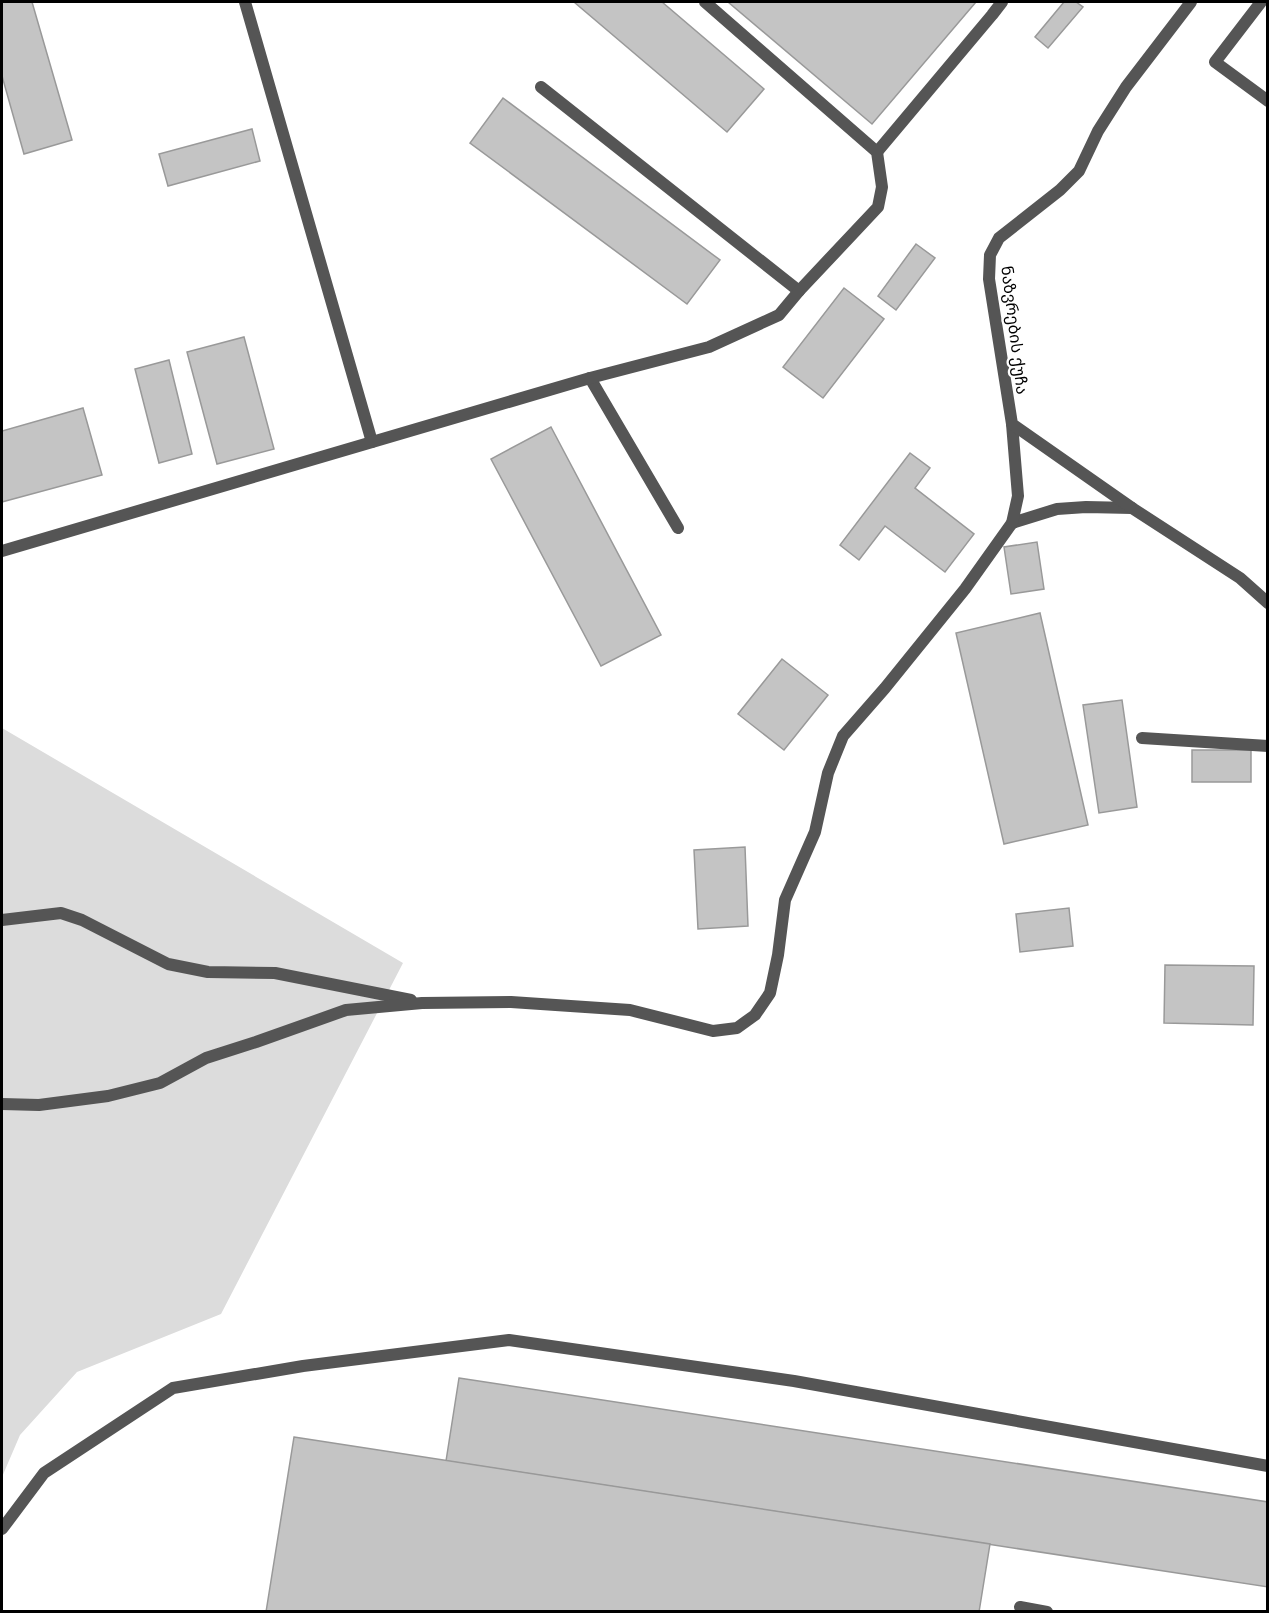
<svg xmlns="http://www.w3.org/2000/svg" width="1269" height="1613" font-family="'DM Sans','Noto Sans Georgian',sans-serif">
<rect width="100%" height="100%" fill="#fff"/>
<path fill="#dcdcdc" d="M2 728 403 963 221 1314 77 1372 20 1435 2 1477Z"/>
<g fill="#c4c4c4" stroke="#999" stroke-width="1.5">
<path d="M2 2H32L72 140 24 154 2 76Z"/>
<path d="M574 2H662L764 89 727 132Z"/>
<path d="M728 2H976L872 124Z"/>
<path d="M1064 2H1076L1083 7 1048 48 1035 37Z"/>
<path d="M503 98 720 260 687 304 470 143Z"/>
<path d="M252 129 260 161 168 186 159 154Z"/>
<path d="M916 244 935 258 896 310 878 296Z"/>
<path d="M844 288 884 319 823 398 783 367Z"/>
<path d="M244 337 274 449 217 464 187 352Z"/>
<path d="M169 360 192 454 159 463 135 369Z"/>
<path d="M83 408 102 475 2 502V431Z"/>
<path d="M551 427 661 635 601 666 491 459Z"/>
<path d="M910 453 930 468 915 488 974 534 945 572 885 526 859 560 840 545Z"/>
<path d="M1037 542 1044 589 1011 594 1004 547Z"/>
<path d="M1040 613 1088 825 1004 844 956 633Z"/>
<path d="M782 659 828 695 784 750 738 714Z"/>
<path d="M1122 700 1137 807 1099 813 1083 705Z"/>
<rect x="1192" y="750" width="59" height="32"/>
<path d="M745 847 748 926 698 929 694 850Z"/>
<path d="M1069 908 1073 946 1020 952 1016 914Z"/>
<path d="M1165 965 1254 966 1253 1025 1164 1023Z"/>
<path d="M459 1378 1268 1502V1587L446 1461Z"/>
<path d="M294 1437 990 1544 979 1612H266Z"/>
</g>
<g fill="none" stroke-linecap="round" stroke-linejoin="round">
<g stroke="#555" stroke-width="12">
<path d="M245 2 372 442"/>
<path d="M1261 2 1215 62 1268 101"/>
<path d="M541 87 799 291"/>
<path d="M877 152 992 15 1002 2"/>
<path d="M590 378 678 528"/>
<path d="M1012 523 1057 509 1086 507 1132 508"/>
<path d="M2 551 590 378 709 347 779 315 799 291 878 207 882 187 877 152 705 2"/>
<path d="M1142 738 1268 746"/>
<path d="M2 920 61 913 82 920 168 964 208 972 275 973 411 1000"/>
<path d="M2 1104 39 1105 108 1096 160 1083 206 1058 256 1042 346 1010 422 1003 511 1002 630 1010 713 1031 737 1028 755 1015 770 993 778 955 785 900 815 832 828 773 843 736 885 688 965 589 1012 523 1018 496 1012 424"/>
<path d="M2 1529 44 1473 173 1388 303 1366 509 1340 794 1381 1268 1466"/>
<path d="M1020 1607 1047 1612"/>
</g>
<path stroke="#555" stroke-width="12" d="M1191 2 1126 87 1098 131 1079 171 1060 190 999 238 990 255 989 279 1012 424 1132 508 1240 578 1268 603"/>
</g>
<g text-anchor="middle" stroke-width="4.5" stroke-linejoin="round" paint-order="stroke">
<g font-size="16" fill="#000" stroke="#fff">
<text transform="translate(1015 330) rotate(83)" y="6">ნაზვრების ქუჩა</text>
</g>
</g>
<rect width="1269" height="1613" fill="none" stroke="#000000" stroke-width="6"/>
</svg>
